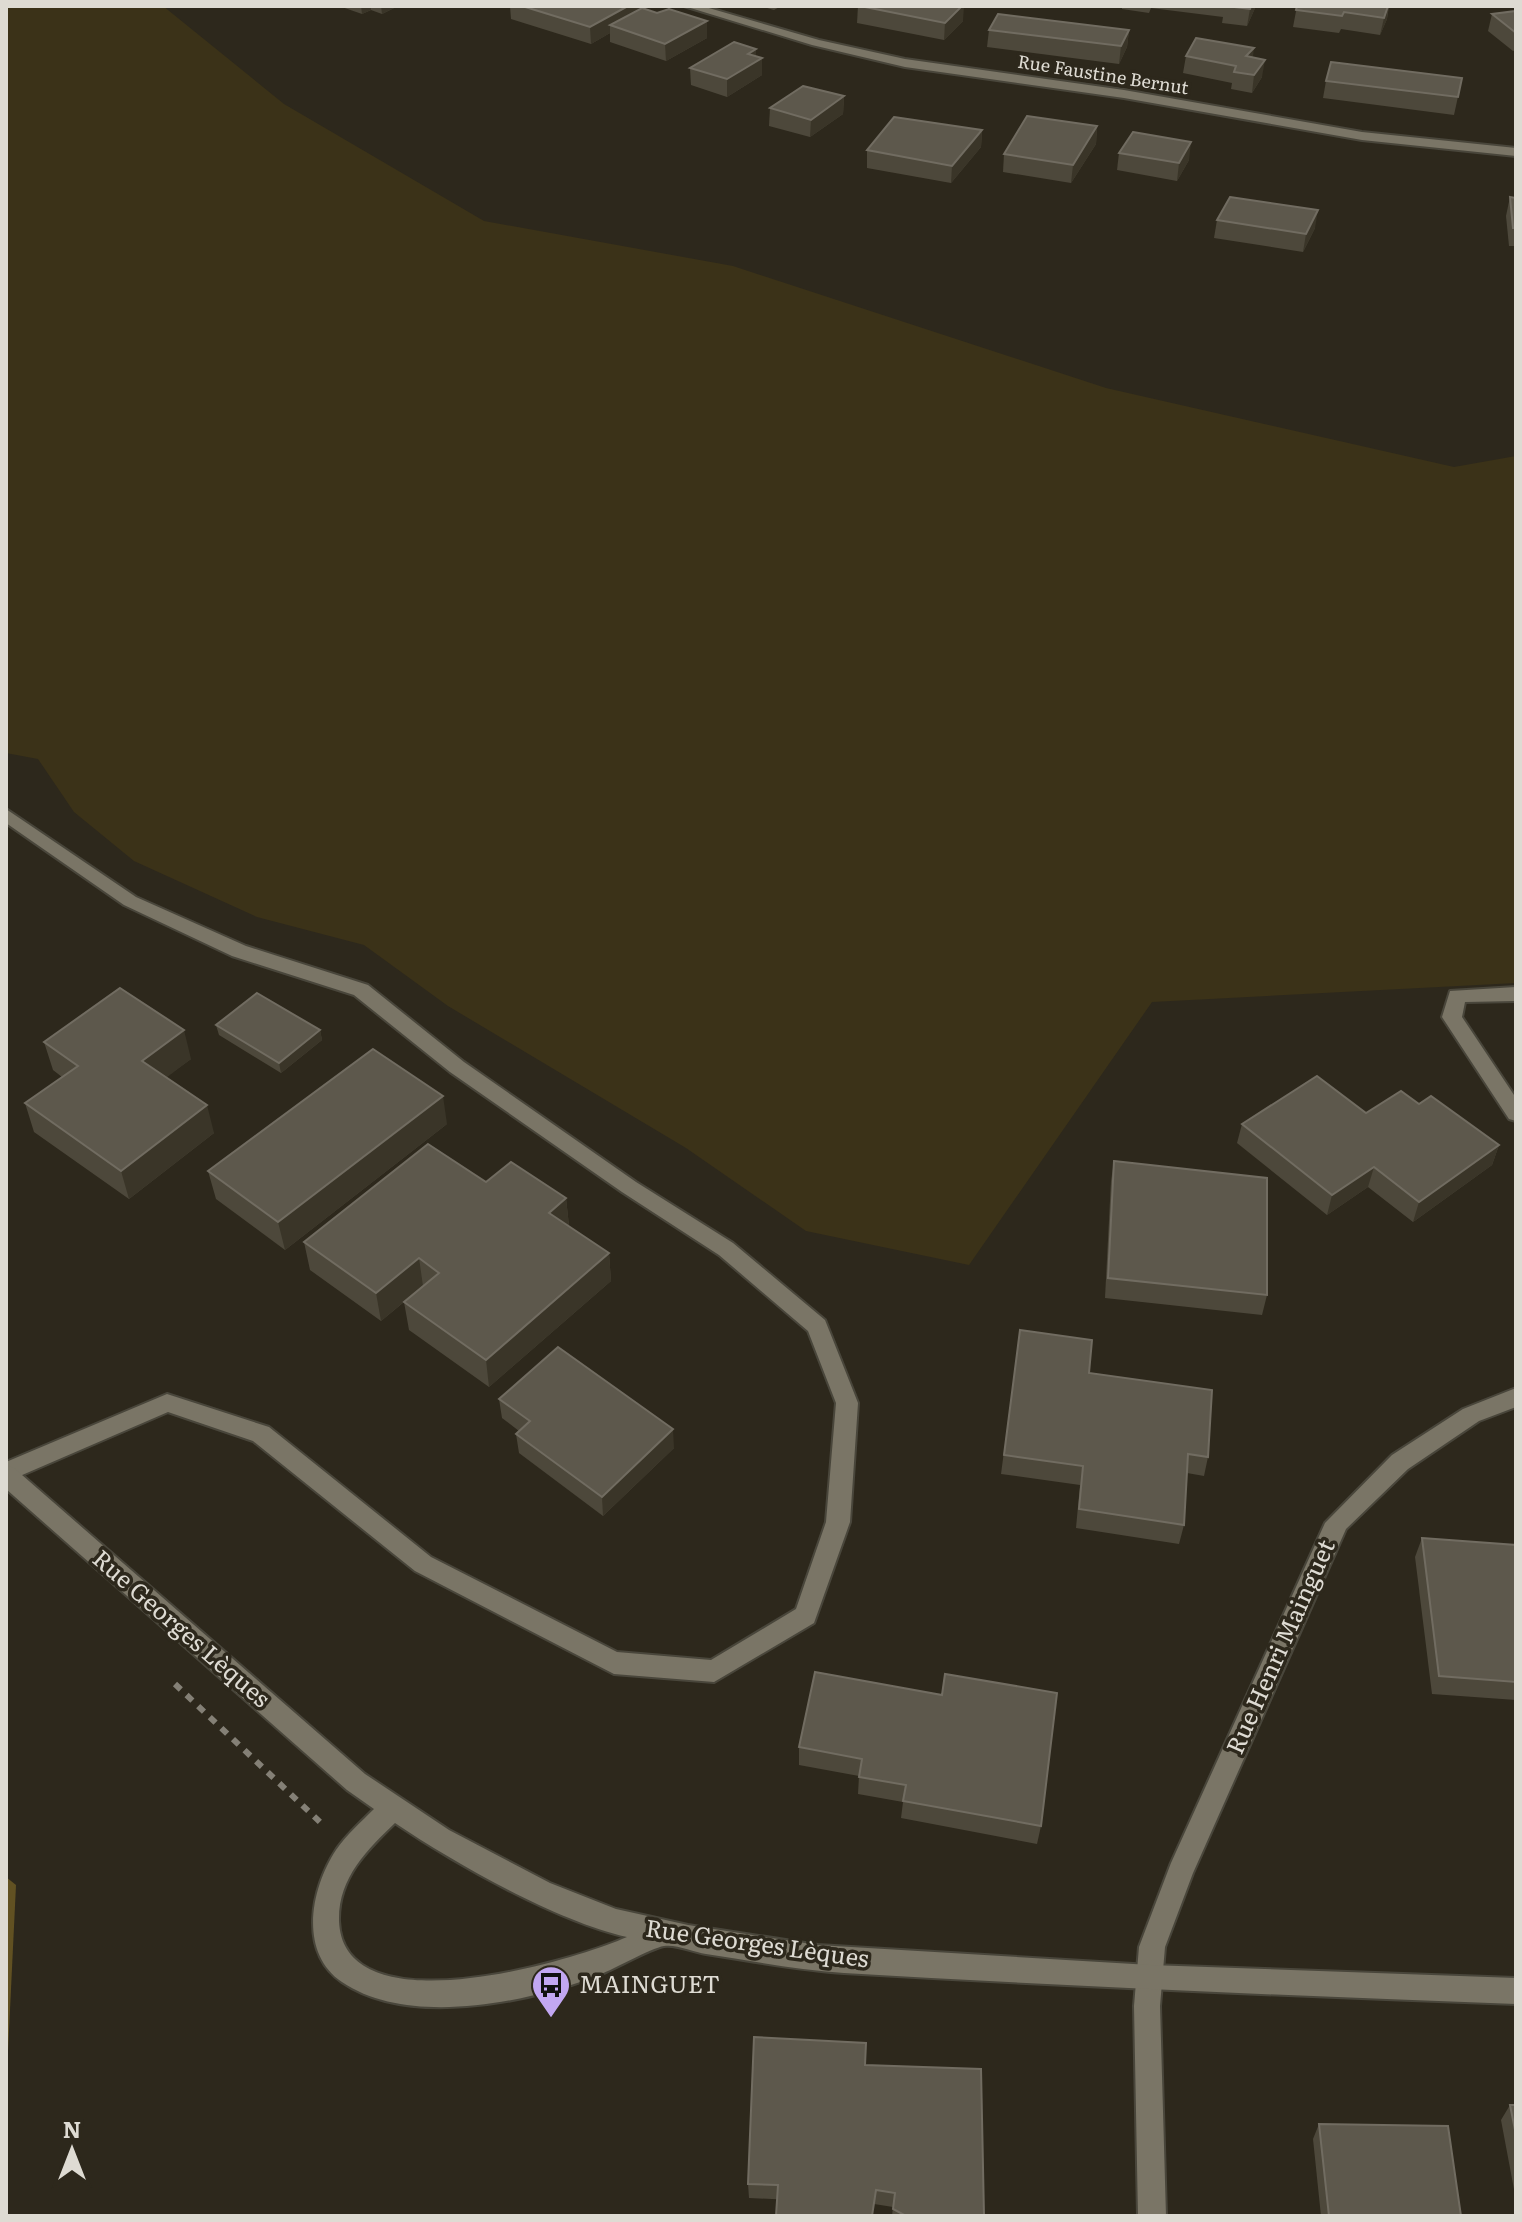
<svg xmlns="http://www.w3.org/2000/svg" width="1522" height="2222" font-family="Literata,serif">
<rect width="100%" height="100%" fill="#2d281c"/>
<path fill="#3b3218" d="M6 6H163L284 104 484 221 733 266 1106 388 1454 467 1516 456V983L1152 1002 969 1265 806 1231 686 1148 448 1006 364 945 257 917 134 861 74 812 38 759 6 753Z"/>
<path fill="#615122" d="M6 1877 16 1885 6 2093Z"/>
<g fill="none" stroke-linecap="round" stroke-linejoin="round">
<g stroke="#49463b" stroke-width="4">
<path id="lane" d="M6 809 136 897 246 946 368 985 464 1062 636 1182 733 1243 825 1320 858 1403 850 1522 814 1623 714 1682 614 1674 415 1571 253 1441 168 1412 6 1482V1462L167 1394 269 1427 431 1557 617 1652 711 1660 796 1609 826 1522 836 1403 808 1331 719 1255 622 1192 450 1072 354 995 232 956 124 905 6 823Z"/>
</g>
<g stroke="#49463b" stroke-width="4">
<g id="street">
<path d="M684 6H702L819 40 905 59 1124 90 1362 132 1516 148V156L1362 140 1124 98 905 67 812 45Z"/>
<path d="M1516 987V1001L1465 1002 1462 1017 1516 1098V1121L1509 1119 1442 1017 1450 991Z"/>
<path d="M1516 1388V1407L1479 1421 1408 1469 1346 1529 1193 1873 1165 1947 1160 2006 1166 2216H1138L1134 2006 1139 1947 1171 1863 1325 1523 1392 1455 1463 1409Z"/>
</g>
</g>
<g stroke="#49463b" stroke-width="4">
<path id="secondary" d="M6 1465 14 1468 365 1774 449 1830 550 1883 616 1909 688 1925 818 1945 1150 1965 1516 1978V2004C1292 1996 1068 1986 844 1973 798 1970 752 1961 706 1954 694 1952 676 1944 664 1946 651 1948 611 1971 594 1977 525 2003 408 2027 342 1982 298 1952 311 1888 336 1850 347 1834 361 1822 374 1809L347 1790 6 1489ZM395 1823C456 1864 556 1921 627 1937 570 1962 343 2029 339 1921 338 1878 367 1850 395 1823Z"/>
</g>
<path stroke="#848076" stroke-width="6" stroke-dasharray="8 8" stroke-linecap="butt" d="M175 1684 321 1823"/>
<use href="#lane" fill="#7a7566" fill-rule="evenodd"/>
<use href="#street" fill="#7a7566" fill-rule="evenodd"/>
<use href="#secondary" fill="#7a7566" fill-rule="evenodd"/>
</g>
<g fill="#4d483b">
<path d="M339 6H398L382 14 371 10 362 14Z"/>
<path d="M510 6H639V9L707 38 666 61 610 42V33L591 44 511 19Z"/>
<path d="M760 6H781L774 10Z"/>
<path d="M858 6 963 21 944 40 857 23Z"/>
<path d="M1122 6H1256L1247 26 1222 23 1223 17 1151 8 1149 13 1122 9Z"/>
<path d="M1297 6H1389L1387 19 1380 35 1341 29 1339 33 1293 27Z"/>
<path d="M1516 11V50L1513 51 1488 31 1492 14Z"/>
<path d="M989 30H1129L1127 47 1119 64 987 47Z"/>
<path d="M756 56 762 75 727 97 691 85 690 68Z"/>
<path d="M1186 56 1253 58 1262 77 1252 93 1231 89 1232 83 1183 73Z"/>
<path d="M1462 78 1454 115 1323 98 1326 81Z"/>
<path d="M844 96 843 114 810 137 769 126 770 108Z"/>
<path d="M1097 126 1096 144 1071 183 1003 172 1004 154Z"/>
<path d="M982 130 981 147 951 183 867 168V150Z"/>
<path d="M1119 153 1189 160 1177 181 1117 170Z"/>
<path d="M1510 197 1516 198V246H1509L1506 216Z"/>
<path d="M1217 220 1315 228 1303 252 1214 238Z"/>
<path d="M216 1025 320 1030 322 1040 281 1073 219 1035Z"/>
<path d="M44 1042 191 1059 166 1077 214 1133 129 1199 34 1132 25 1103 62 1077 53 1070Z"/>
<path d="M1419 1104 1499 1145 1492 1165 1413 1222 1368 1187 1327 1215 1237 1143 1242 1124 1366 1113Z"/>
<path d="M447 1124 285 1250 216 1199 208 1171Z"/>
<path d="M1114 1161 1267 1295 1262 1315 1105 1298 1111 1181Z"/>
<path d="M486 1182 566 1198 569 1226 609 1253 611 1281 489 1387 409 1330 404 1302 381 1321 310 1270 304 1242Z"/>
<path d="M1020 1330 1089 1373 1208 1457 1204 1476 1187 1473 1184 1525 1179 1544 1076 1528 1080 1485 1001 1474Z"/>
<path d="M499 1399 674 1448 603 1516 519 1453 516 1434 519 1431 502 1418Z"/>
<path d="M1422 1538 1516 1545V1700L1432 1694 1415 1557Z"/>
<path d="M815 1672 1041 1826 1037 1844 901 1818 903 1802 858 1794 859 1776 799 1765V1747Z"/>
<path d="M865 2065 984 2216H892L893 2207 874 2204 749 2198 748 2184Z"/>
<path d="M1510 2105H1516V2200L1501 2120Z"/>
<path d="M1319 2124 1461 2216H1321L1313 2139Z"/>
</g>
<g fill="#3a3528">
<path d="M361 6H371V10L362 14Z"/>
<path d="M381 6H398L382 14Z"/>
<path d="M628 6H639L640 17 610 25V33L591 44 590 27Z"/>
<path d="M962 6H964L963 21 944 40 945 23Z"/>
<path d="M1251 6H1256L1247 26 1250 9Z"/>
<path d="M1388 6 1387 19 1380 35 1384 18Z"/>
<path d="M707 21V38L666 61 665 44Z"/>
<path d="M1129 30 1127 47 1119 64 1121 46Z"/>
<path d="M1254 48 1252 65 1246 56Z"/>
<path d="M756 49V61L762 58V75L727 97V79L748 54Z"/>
<path d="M1265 60 1262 77 1252 93 1254 75Z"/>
<path d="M844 96 843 114 810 137 811 120Z"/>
<path d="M1097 126 1096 144 1071 183 1073 165Z"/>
<path d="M982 130 981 147 951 183 952 166Z"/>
<path d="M1191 142 1189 160 1177 181 1179 163Z"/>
<path d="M1318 210 1315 228 1303 252 1306 234Z"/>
<path d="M184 1030 191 1059 150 1090 142 1061Z"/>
<path d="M320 1030 322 1040 281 1073 279 1063Z"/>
<path d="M443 1096 447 1124 285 1250 278 1222Z"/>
<path d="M207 1105 214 1133 129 1199 121 1171Z"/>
<path d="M1499 1145 1492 1165 1413 1222 1419 1202Z"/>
<path d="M1374 1167 1368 1187 1327 1215 1332 1195Z"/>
<path d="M566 1198 569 1226 549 1213Z"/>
<path d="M609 1253 611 1281 489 1387 486 1360Z"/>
<path d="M419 1258 423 1286 381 1321 376 1293Z"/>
<path d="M673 1429 674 1448 603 1516 602 1497Z"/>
</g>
<g fill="#5d584c" stroke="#716c61" stroke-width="2">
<path d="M522 6H628L590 27Z"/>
<path d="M860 6H962L945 23Z"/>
<path d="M1226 6H1251L1250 9Z"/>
<path d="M1297 6H1388L1384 18 1344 12 1342 16 1296 10Z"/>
<path d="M642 8 657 13 669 9 707 21 665 44 610 25Z"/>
<path d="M1516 11V33L1492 14Z"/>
<path d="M998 14 1129 30 1121 46 989 30Z"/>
<path d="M1196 38 1254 48 1246 56 1265 60 1254 75 1234 72 1236 66 1186 56Z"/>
<path d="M734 42 756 49 748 54 762 58 727 79 690 68Z"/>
<path d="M1331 62 1462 78 1458 97 1326 81Z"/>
<path d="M803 86 844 96 811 120 770 108Z"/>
<path d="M1027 116 1097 126 1073 165 1004 154Z"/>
<path d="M894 117 982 130 952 166 867 150Z"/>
<path d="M1133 132 1191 142 1179 163 1119 153Z"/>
<path d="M1230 197 1318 210 1306 234 1217 220Z"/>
<path d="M1510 197 1516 198V228H1513Z"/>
<path d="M120 988 184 1030 142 1061 207 1105 121 1171 25 1103 78 1066 44 1042Z"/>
<path d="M257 993 320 1030 279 1063 216 1025Z"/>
<path d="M373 1049 443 1096 278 1222 208 1171Z"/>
<path d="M1317 1076 1366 1113 1401 1091 1419 1104 1431 1096 1499 1145 1419 1202 1374 1167 1332 1195 1242 1124Z"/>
<path d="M428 1144 486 1182 511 1162 566 1198 549 1213 609 1253 486 1360 404 1302 439 1273 419 1258 376 1293 304 1242Z"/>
<path d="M1114 1161 1267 1178V1295L1108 1278Z"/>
<path d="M1020 1330 1092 1340 1089 1373 1212 1390 1208 1457 1188 1454 1184 1525 1079 1509 1083 1466 1004 1455Z"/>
<path d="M558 1347 673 1429 602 1497 516 1434 530 1421 499 1399Z"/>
<path d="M1422 1538 1516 1545V1682L1439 1676Z"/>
<path d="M815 1672 942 1695 945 1674 1057 1693 1041 1826 903 1801 906 1785 859 1777 862 1759 799 1747Z"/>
<path d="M754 2037 866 2043 865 2065 981 2069 984 2216H906L893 2209 895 2193 876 2190 872 2216H776L778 2185 748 2184Z"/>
<path d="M1510 2105H1516V2135Z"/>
<path d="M1319 2124 1448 2126 1461 2216H1329Z"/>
</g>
<defs>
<g id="bus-pin" transform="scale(2)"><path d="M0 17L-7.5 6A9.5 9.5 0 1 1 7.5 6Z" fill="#c2a7f2" stroke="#2d281c"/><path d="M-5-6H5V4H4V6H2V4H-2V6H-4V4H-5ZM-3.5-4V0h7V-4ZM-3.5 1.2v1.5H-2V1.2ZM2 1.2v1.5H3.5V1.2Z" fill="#111"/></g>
</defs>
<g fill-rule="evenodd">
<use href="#bus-pin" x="551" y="1985"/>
</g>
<g text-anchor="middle" stroke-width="7" stroke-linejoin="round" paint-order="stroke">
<g font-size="18" fill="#dedbd3" stroke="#2d281c">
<text transform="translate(1103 75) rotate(9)" y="6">Rue Faustine Bernut</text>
</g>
<g font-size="24" fill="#dedbd3" stroke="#2d281c">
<text transform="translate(181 1629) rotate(41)" y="8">Rue Georges Lèques</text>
<text transform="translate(1281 1647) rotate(-66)" y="8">Rue Henri Mainguet</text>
<text transform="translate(757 1944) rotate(8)" y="8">Rue Georges Lèques</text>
</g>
<g font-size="24" fill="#dedbd3" stroke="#2d281c" text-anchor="start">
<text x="579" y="1993">MAINGUET</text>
</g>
</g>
<rect width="1522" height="2222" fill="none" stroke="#dedbd3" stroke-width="16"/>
<g transform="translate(72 2150)" stroke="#2d281c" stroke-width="6" paint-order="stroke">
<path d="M0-6L14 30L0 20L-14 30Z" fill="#dedbd3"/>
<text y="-12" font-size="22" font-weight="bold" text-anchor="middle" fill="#dedbd3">N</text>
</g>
</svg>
